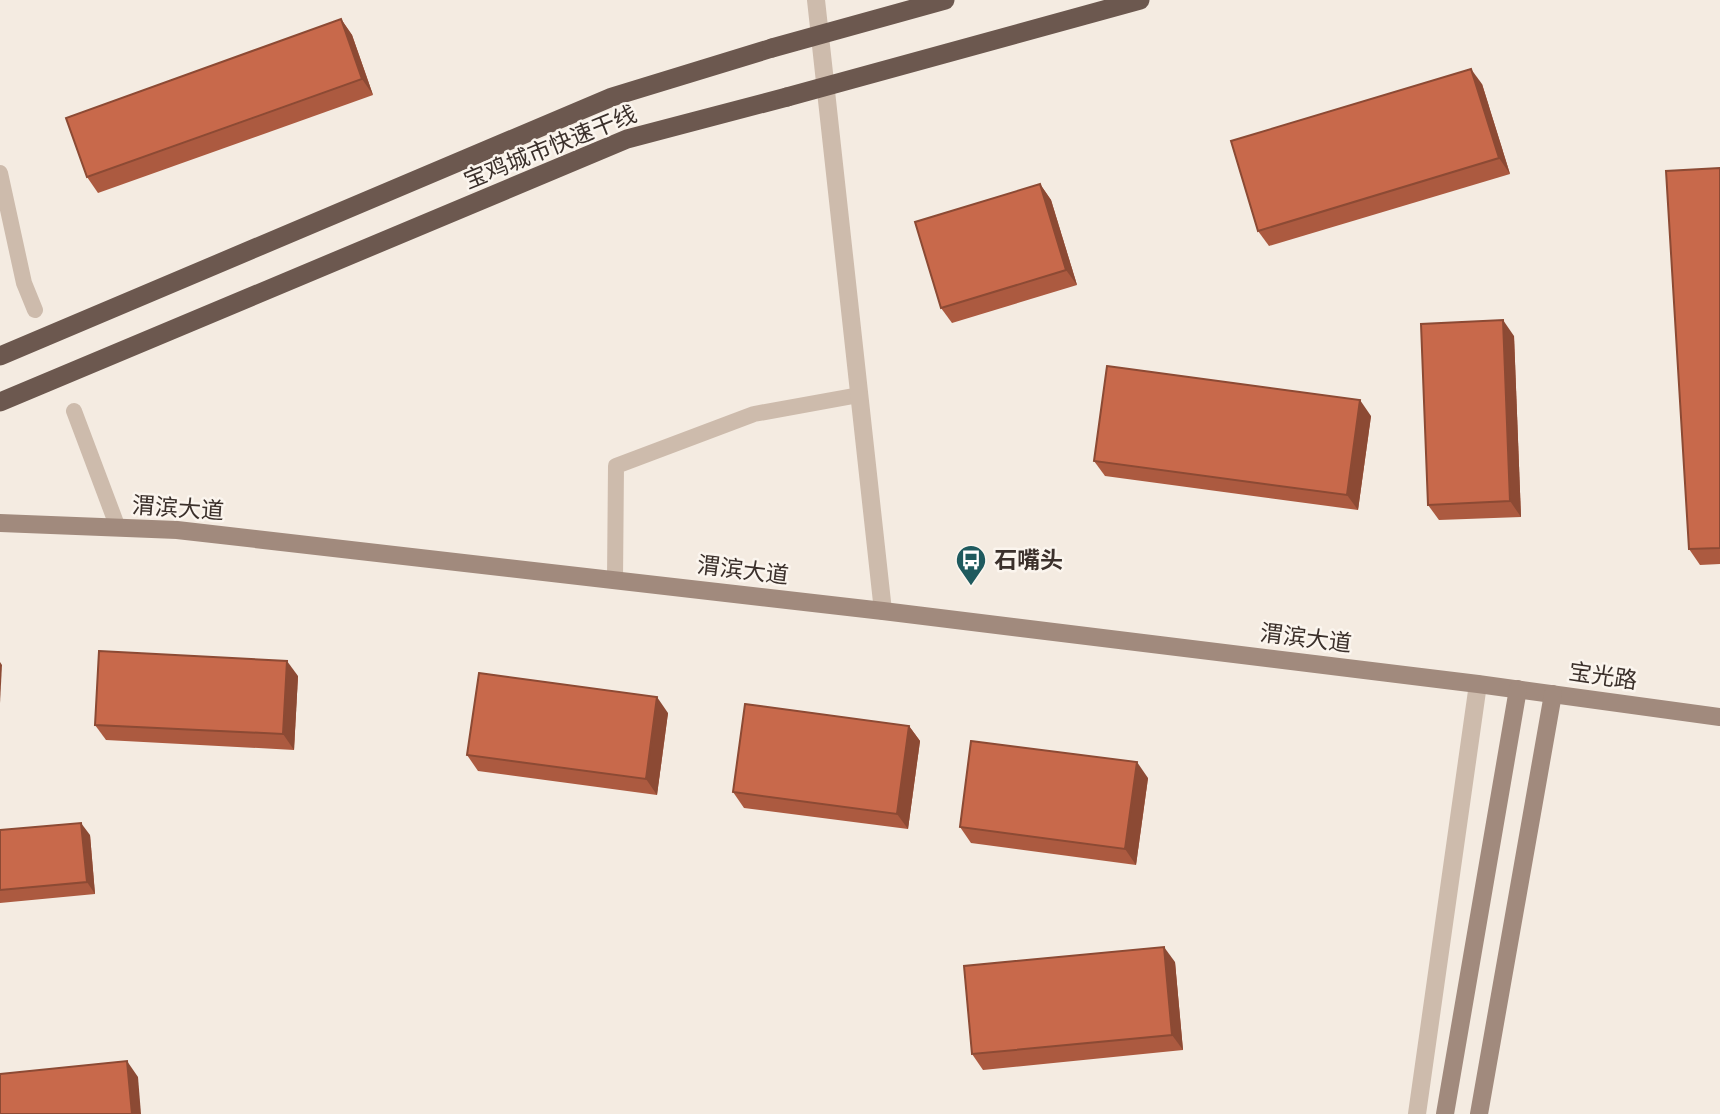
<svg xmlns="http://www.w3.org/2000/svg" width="1720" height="1114" font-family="'Source Sans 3','Noto Sans SC',sans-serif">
<rect width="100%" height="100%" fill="#f4ebe1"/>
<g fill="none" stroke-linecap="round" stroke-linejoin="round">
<g stroke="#cdbbac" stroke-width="16">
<path d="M0 173 24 283 35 310"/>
<path d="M74 411 118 528"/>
<path d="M615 580 616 466 754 414 859 395"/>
</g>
<path stroke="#cdbbac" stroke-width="18" d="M1417 1114 1478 684"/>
<path stroke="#cdbbac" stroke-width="18" d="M816 0 883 611"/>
<g stroke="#a18a7d" stroke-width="18">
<path d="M0 523 177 530 883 611 1478 684 1720 717"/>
<path d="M1445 1114 1518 689"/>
<path d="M1479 1114 1553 694"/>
</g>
<g stroke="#6c584f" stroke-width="19">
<path d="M0 356 612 97 772 48"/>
<path d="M0 402 627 139 787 97"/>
</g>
<g stroke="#6c584f" stroke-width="19">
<path d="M772 48 945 0"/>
<path d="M787 97 1140 0"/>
</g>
</g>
<g fill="#ac5a40">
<path d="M341 19 352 35 373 95 98 193 87 177Z"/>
<path d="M1482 84 1510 174 1269 246 1258 231Z"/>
<path d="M1720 168V564L1700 565 1689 549Z"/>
<path d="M1040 184 1051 200 1077 285 952 323 941 308Z"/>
<path d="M1514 336 1521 517 1439 520 1428 505Z"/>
<path d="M1371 416 1358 510 1105 476 1094 461Z"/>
<path d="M298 676 294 750 106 740 95 725Z"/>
<path d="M668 713 657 795 478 771 467 755Z"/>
<path d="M909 726 920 741 908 829 744 808 733 792Z"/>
<path d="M1148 778 1136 865 971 843 960 827Z"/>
<path d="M0 830 90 835 95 894 0 903Z"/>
<path d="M1175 962 1183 1050 983 1070 972 1054Z"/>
</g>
<g fill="#8c4a34">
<path d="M341 19 352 35 373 95 362 79Z"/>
<path d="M1471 69 1482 84 1510 174 1499 158Z"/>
<path d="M1040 184 1051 200 1077 285 1066 270Z"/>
<path d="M1503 320 1514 336 1521 517 1510 501Z"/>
<path d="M1360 400 1371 416 1358 510 1347 495Z"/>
<path d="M287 661 298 676 294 750 283 734Z"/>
<path d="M0 662 2 665 0 703Z"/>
<path d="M657 697 668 713 657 795 646 779Z"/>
<path d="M909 726 920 741 908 829 897 814Z"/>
<path d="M1137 762 1148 778 1136 865 1125 849Z"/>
<path d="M81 823 90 835 95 894 87 882Z"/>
<path d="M1164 947 1175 962 1183 1050 1172 1035Z"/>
<path d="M127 1061 138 1077 141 1114H132Z"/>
</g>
<g fill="#c8694b" stroke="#8c4a34" stroke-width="2">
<path d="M341 19 362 79 87 177 66 118Z"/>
<path d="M1471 69 1499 158 1258 231 1231 141Z"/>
<path d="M1720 168V548L1689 549 1666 171Z"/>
<path d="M1040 184 1066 270 941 308 915 222Z"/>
<path d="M1503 320 1510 501 1428 505 1421 324Z"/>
<path d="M1107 366 1360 400 1347 495 1094 461Z"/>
<path d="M99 651 287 661 283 734 95 725Z"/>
<path d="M479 673 657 697 646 779 467 755Z"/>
<path d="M745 704 909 726 897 814 733 792Z"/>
<path d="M971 741 1137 762 1125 849 960 827Z"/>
<path d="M81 823 87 882 0 890V830Z"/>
<path d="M1164 947 1172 1035 972 1054 964 966Z"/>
<path d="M127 1061 132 1114H0V1074Z"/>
</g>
<defs>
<g id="bus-pin" transform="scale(1.575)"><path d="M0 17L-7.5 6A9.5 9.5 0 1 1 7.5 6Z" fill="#1f5a5e" stroke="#fbf5ee"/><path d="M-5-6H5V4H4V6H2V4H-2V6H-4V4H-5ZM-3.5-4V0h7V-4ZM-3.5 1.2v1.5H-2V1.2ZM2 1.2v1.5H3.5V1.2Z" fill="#fff"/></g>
</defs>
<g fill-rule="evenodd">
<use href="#bus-pin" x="971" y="560"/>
</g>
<g text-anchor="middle" stroke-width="5" stroke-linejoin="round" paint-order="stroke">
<g font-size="23" fill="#3b302b" stroke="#fbf5ee">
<text transform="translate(550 147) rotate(-22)" y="8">宝鸡城市快速干线</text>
<text transform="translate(178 508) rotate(4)" y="8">渭滨大道</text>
<text transform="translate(743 570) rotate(7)" y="8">渭滨大道</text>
<text transform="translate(1306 638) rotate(7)" y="8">渭滨大道</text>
<text transform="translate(1603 676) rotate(8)" y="8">宝光路</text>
</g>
<g font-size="23" font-weight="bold" fill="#3b302b" stroke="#fbf5ee" text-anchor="start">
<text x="994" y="568">石嘴头</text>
</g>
</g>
</svg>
